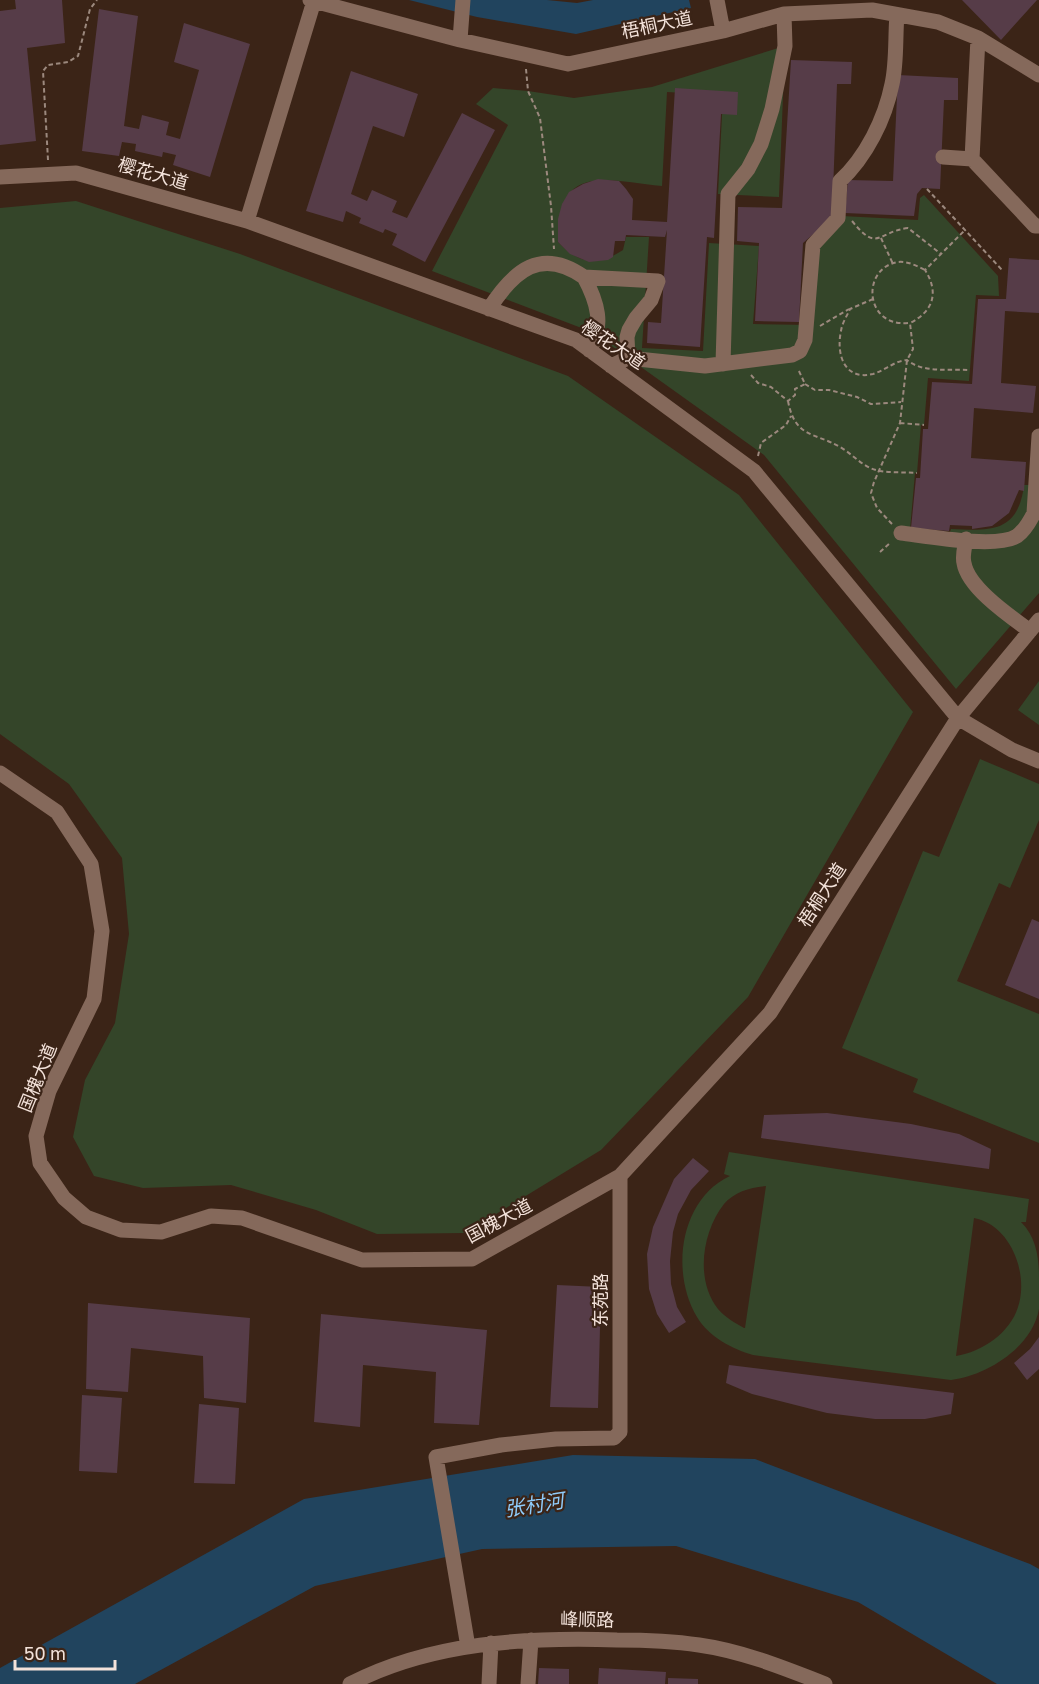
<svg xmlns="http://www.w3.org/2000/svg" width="1039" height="1684" font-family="'Golos Text','Noto Sans SC',sans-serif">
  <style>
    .green { fill: #344529; fill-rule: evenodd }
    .water { fill: #21445e }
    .building { fill: #563c48 }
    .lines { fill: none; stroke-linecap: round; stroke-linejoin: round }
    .path { stroke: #9c897e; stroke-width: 2; stroke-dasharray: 4.5 3; stroke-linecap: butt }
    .minor { stroke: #85695b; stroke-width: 15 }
    .labels { text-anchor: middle; stroke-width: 4.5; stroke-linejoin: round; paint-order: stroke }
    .street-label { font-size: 18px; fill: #f3e2da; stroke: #3b2417 }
    .water-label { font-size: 20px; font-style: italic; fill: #8fcbfa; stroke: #3b2417 }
  </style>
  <rect width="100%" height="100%" fill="#3b2417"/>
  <path class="green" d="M785,46l-6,151 -61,-3 5,-99 -56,-3 -5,94c-59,-6 -105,-23 -104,56 21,22 39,25 65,8l3,-13h23l-7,111 61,3 6,-108 50,3 -6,78 58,1 6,-75 25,-34 76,4 2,-22 4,-3 74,81 1,20 -23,-1 -7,86 -41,-3 -4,47h-3l-4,48h-2l-5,57 40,2 1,-3c40,2 67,4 73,-44h15v108l-83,96 -192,-234 -172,-123 -160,-61 76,-146 -32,-21 17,-16 35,3 46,7 78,-11z
    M76,201l164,53 328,122 171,119 174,217 -165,285 -147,153 -136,83 -88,1 -61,-24 -85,-25 -88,3 -49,-12 -21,-39 12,-57 30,-57 14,-89 -7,-76 -53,-74 -69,-50v-526z
    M1039,681v44l-21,-15z
    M980,759l59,25v36l-29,68 -11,-5 -42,98 82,33v129l-126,-51 5,-13 -76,-31 81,-197 16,6z
    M729,1152l300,47 -3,23h-5c15,15 18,35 18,55 0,10 0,22 0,32 -7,39 -53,67 -88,71l-198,-25c-21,-6 -44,-18 -56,-38 -27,-45 -17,-118 33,-141l-6,-2zM766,1186l-21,142h-1c-9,-5 -19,-11 -26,-19 -23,-29 -16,-77 6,-105 10,-12 27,-17 42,-18zM974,1218c37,7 55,56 44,89 -8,26 -36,45 -62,49z"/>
  <path class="water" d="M409,0h138l30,3 16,-3h96l2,8 -115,26 -99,-17z
    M573,1455l182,4 275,105 9,5v115h-42l-139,-82 -182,-56 -194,3 -167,37 -180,98h-135v-16l304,-169z"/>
  <path class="building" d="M15,0h47l3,43 -38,5 9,93 -36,4v-134l16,-2z
    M962,0h75l-36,40z
    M99,9l39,7 -14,110 15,3 3,-14 27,7 -3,13 14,4 19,-69 -25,-8 10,-39 66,21 -40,133 -37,-12 3,-10 -13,-3 -1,5 -27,-6 1,-7 -14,-2 -3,14 -37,-5z
    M791,60l61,2 -1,22h-14l-5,134 -29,25 -4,79 -44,-1 4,-78 -22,-2 1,-34 44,1z
    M351,71l67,23 -14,43 -31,-11 -22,68 16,7 5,-11 25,11 -5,11 15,6 55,-105 33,17 -70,132 -33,-17 5,-11 -12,-5 -2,4 -24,-10 2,-5 -15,-7 -3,11 -37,-11z
    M898,75l60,3v22h-14l-4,89 -18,-1 -5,6 -3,22 -69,-3 3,-33 45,1z
    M675,88l63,4 -1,23 -16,-1 -7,124 -7,-1 -7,110 -53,-4 1,-21 13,1 6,-93 -2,7 -39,-2 -1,6h-10l-2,16 -5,3 -19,2 -19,-8 -12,-12v-23l4,-15 7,-12 14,-8 15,-5 21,2 7,8 7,10 -1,21 35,2z
    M1009,258l30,2v53l-34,-2 -4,72 35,3 -3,27 -59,-5 -3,50 55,4 -2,29 -5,-1 -10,23 -17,13 -20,3v-3l-22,-1 -1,6 -38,-3 5,-50h4l3,-49h5l4,-47 40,2 6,-85h28z
    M1032,919l7,3v77l-34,-14z
    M827,1113l84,11 48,10 32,15 -2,20 -228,-31 3,-23z
    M693,1158l16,13 -18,19 -13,24 -5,18 -3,29 1,23 6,23 9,15 -17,11 -12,-19 -8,-25 -2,-35 6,-27 21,-48z
    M557,1285l44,2 -3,121 -48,-1z
    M88,1303l162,15 -4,85 -42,-5 -1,-42 -72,-8 -3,44 -42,-3z
    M321,1314l166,16 -8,95 -45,-2 2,-51 -73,-7 -3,62 -46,-5z
    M1039,1337v32l-12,11 -13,-17 16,-14z
    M729,1365l225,28 -3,21 -26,5h-50l-48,-6 -75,-19 -26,-11z
    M82,1395l40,3 -5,75 -38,-2z
    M199,1404l40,4 -4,76 -41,-1z
    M539,1668l30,1v15h-31z
    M599,1668l67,4 -1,12h-67z
    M668,1678l30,1v5h-30z"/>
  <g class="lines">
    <path class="path" d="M526,69l2,22 12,27 11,88 3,43
      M48,160l-5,-89 5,-6 20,-3 10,-6 12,-47 7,-9
      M927,189l76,82
      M852,221c26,32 25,11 56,7l33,26
      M881,238l12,26
      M873,299l-23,10c-3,7 -8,14 -9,22 -5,23 3,50 32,43 13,-4 21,-13 34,-14 15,13 43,9 62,10
      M908,323c-44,4 -47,-55 -10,-61 10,-1 19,4 27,8
      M820,326l29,-17
      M751,375l7,8 13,4 17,14 7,-6v-6l10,-5 -7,-15
      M805,384l10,6h14l28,7 14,7 30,-2
      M788,401c7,37 26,31 52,46 14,8 23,21 40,24 12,2 25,1 37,2
      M900,423l24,2
      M758,456l3,-13 25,-18 5,-9
      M892,524l-15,-16 -6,-15 3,-11 26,-59 7,-63 6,-11 -3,-26c24,-12 29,-31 15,-53l40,-40
      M880,552l10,-9"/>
    <path class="minor" d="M310,0l150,40 108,24 155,-33 61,-17 88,-4 66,12 40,16 61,37
      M717,0l6,31
      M460,40l3,-40
      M943,157l29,2 6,-121
      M972,159l63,67h4
      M0,177l76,-4 171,48 329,119 178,131 204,247 54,32 27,11
      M247,221l67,-220
      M489,309c25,-39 52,-62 95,-32
      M589,350c16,-24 8,-49 -5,-73l74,4 -7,19 -15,18 -7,12 -2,7 1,21
      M723,364l5,-170 20,-25 13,-25 11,-35 13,-63 -1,-32
      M611,366l17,-8 77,8 87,-11 8,-4 5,-11 8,-95 25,-27 2,-37c26,-24 45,-62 52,-97 5,-22 3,-47 5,-69
      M901,533c25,3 96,16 116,3 8,-6 13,-15 17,-23l5,-77
      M966,539c-1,7 -4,17 -2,24 4,25 47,54 66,68
      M0,773l57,39 34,52 11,67 -8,68 -45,92 -13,45 4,27 24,35 22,19 35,13 40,2 50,-16 31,2 120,42 110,-1 148,-83 150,-163 188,-295 81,-98
      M468,1647l-32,-190 65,-12 55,-6 58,-1 6,-6v-256
      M350,1684c81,-42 177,-47 267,-44 27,0 55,1 82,5 43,6 85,23 126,39
      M489,1684l2,-41
      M528,1684l3,-44"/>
  </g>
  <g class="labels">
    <g class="street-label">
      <text transform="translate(657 25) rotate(-12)" y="6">梧桐大道</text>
      <text transform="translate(153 174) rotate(16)" y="6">樱花大道</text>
      <text transform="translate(613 345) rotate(34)" y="6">樱花大道</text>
      <text transform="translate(822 895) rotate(-57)" y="6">梧桐大道</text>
      <text transform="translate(38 1078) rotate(-68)" y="6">国槐大道</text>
      <text transform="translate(499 1221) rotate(-28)" y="6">国槐大道</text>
      <text transform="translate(601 1300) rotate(-90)" y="6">东苑路</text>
      <text transform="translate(587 1620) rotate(1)" y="6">峰顺路</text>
    </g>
    <g class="water-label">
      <text transform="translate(534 1505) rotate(-9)" y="7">张村河</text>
    </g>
  </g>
  <path d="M15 1660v9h100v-9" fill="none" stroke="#f3e2da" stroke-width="3"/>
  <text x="24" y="1660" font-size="18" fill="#f3e2da" stroke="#3b2417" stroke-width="4.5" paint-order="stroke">50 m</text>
</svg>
